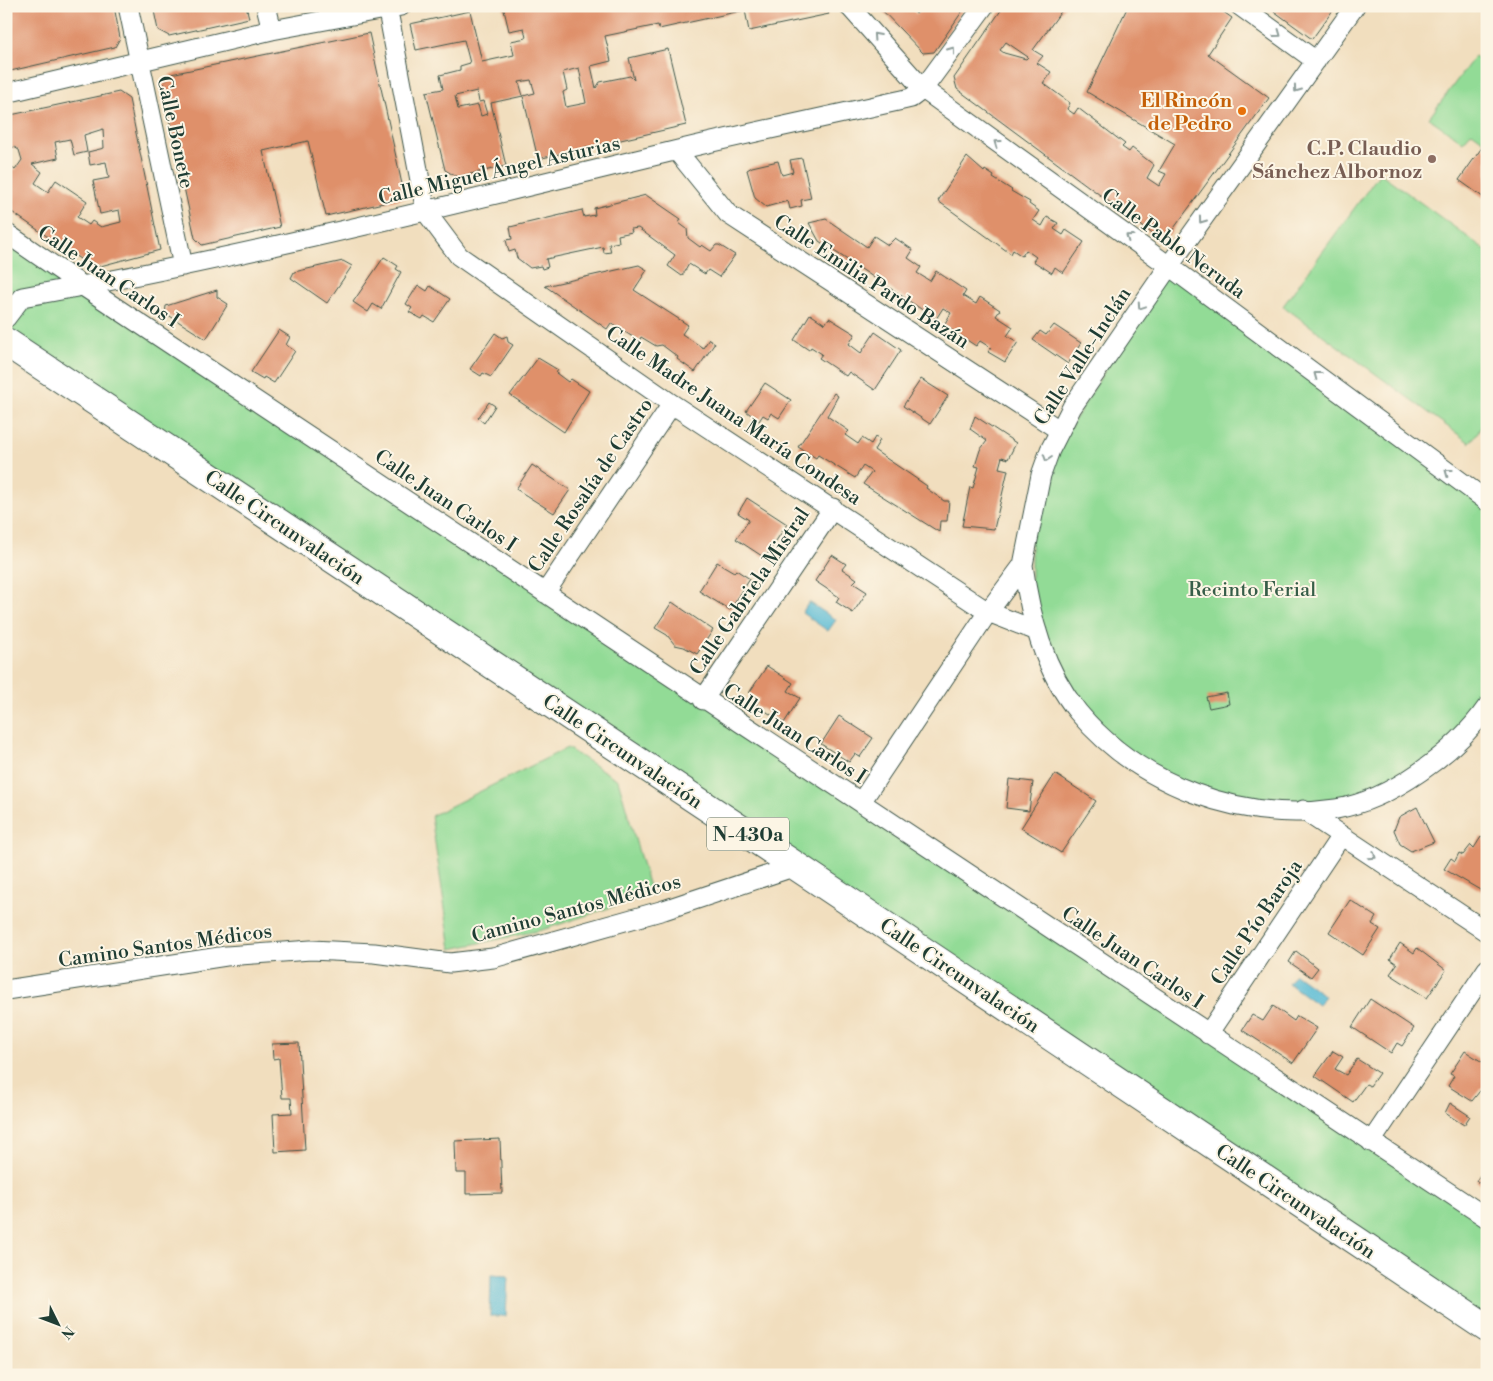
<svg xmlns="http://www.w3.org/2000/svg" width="1493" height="1381" font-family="'Libre Bodoni',serif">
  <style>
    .green { fill: #92db96; stroke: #588c65 }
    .water { fill: #56bad4; stroke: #3a7c84 }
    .building { fill: #df906b; fill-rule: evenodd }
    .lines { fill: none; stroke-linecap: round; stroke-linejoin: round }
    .street-casing { stroke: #3e5549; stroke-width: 21 }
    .primary-casing { stroke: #3e5549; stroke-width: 30 }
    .street { stroke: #fff; stroke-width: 19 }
    .primary { stroke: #fff; stroke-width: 28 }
    .oneway { stroke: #8f9e9a }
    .food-dot { fill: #e8710a; stroke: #fcf5e5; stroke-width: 2 }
    .education-dot { fill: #8d6e63; stroke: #fcf5e5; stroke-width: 2 }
    .labels { text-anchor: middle; stroke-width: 4; stroke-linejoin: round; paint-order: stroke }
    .shield { fill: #fcf5e5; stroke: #617469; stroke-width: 1 }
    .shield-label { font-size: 19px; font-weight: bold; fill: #1f3d34 }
    .food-label { font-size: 20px; font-weight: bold; fill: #c56008; stroke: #fcf5e5; text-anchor: end }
    .street-label { font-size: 20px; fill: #1f3d34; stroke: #fcf5e5 }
    .education-label { font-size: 20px; font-weight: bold; fill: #785e54; stroke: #fcf5e5; text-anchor: end }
    .park-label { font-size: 20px; fill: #365d48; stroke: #fcf5e5 }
  </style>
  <rect width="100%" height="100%" fill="#fcf5e5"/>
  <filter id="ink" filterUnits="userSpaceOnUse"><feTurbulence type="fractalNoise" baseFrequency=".02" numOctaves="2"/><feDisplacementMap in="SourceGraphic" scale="10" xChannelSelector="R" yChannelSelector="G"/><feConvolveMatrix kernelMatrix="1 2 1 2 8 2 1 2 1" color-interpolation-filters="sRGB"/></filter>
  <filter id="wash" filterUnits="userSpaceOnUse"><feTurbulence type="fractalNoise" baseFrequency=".0096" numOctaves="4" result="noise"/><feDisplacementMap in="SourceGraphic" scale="20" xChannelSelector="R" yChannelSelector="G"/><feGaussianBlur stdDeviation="1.12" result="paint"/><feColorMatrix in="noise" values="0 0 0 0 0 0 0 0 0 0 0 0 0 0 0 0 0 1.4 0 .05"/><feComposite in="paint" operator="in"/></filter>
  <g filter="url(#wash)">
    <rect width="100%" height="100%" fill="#f1debe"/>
    <path class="green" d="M1475,56l12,9v78l-15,-11 -9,10 -34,-24z
      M1380,173l107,78v168l-17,24 -187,-137z
      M6,233l1481,985v110l-1481,-986v-24l16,-21 -16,-10z
      M1169,266l318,235v206l-41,43 -110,59 -134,-13 -111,-70 -60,-115v-93l10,-43z
      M567,748l51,32 33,114 -109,36 -91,19 -20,-133z"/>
    <path class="water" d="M809,602l27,18 -8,11 -26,-18z
      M1295,974l30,22 -7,9 -30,-22z
      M491,1275l17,1 -2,40h-16z"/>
    <g id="blocks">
      <path class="building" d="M6,6h108l6,32 -5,9 -109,25z
        M153,6h93l3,12 -80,18 -11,-6z
        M503,6h168l1,5 10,-2 -1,-3h141l7,8 -80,17 -4,-21 -86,19 -1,-4 -53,11 6,25 -20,5 5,22 4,-6 30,-6 4,4 -5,-22 39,-9 18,76 -148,34 -15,-63 12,-3 -4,-13 -12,2 4,14 -32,7 15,63 -49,11 -12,-7 -19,-78 17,-3 -3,-14 20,-5v-4l10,-3 -6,-23 -48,10 -6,-26 60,-13 12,51 32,-7 -3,-14 15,-3 -2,-10 -15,3zM579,68l7,35 -20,4 -3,-15 4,-2 -4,-18zM477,91l2,11 4,-1 4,13 -6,2 -3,-11 -20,4 -3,-13z
        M878,6h32l6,8 8,-8h42l-32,46 -11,1z
        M1004,6h61l-32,44 10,6 -6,7 14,9 -8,11 27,20 -3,6 7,5 4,-6 47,36 -3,3 7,5 3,-4 22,17 -7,13 12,8 7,-12 -7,-3 16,-27 -88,-52 41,-86h19l5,3 2,-3h61l17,12 -24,36 61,44 -100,137h-15l-197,-146 -3,-11zM1006,42l22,15 -2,2 -22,-6 -4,-3z
        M1267,6h69l-24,33z
        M369,33l36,165 -79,18 -18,-75 -45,10 17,76 -78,18 -7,-7 -33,-152 9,-12z
        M119,92l10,7 31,151 -67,18 -87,-60v-44l9,6 7,-10 -3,-10 -5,-3 -8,2v-33zM103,129l1,19 -16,4 2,13 16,-3 3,16 -16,3 7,33 19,-4 2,12 -20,5 -9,-6 -3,4 -12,-8 10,-16 -31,-21 -8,12 -13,-9 7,-11 -10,-8 26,-6 -3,-16 15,-3 4,16 13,-3 -3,-17z
        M1483,146l4,3v51l-28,-20z
        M967,157l17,15 1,-2 9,6 -1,2 19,12 -1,1 19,11 -1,2 10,7 -6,9 9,6 5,-9 11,6 -4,6 9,6 3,-5 18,12 -21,31 -8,-6 -3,6 -19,-12 3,-4 -10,-7 -4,6 -9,-6 -2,4 -73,-53z
        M802,158l9,40 -10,2 1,6 -12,3 -2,-8 -22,6 -11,-9 -8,-28 5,-3 26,-6 4,14 11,-3 -3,-12z
        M646,195l35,24 -2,4 8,6 1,9 12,9 2,-2 9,6 5,-6h3l16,10 -16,22 -11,-7 -3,4 -16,-10 -7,12 -14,-10 7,-11 -37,-27 -7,1 1,3 -14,3 1,7 -10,2 2,8 -7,1 -1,-6 -57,12 2,8 -6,2 -1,-3 -11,2 -13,-10 -2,-8 -6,2 -3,-12 6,-1 -2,-12 72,-17 2,7 11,-2 -1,-7z
        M826,219l41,28 7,-11 14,9 7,-7 18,12 -5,8 13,9 -4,6 13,8 6,-10 30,20 -3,5 13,8 4,-7 20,13 -4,6 17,11 -6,9 11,6 -13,20 -17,-10 3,-4 -11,-7 -4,5 -32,-21 7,-12 -8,-5 -7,11 -117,-78 -10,-18z
        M384,257l14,9 -2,3 5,3 -20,37 -8,-5 -5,8 -15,-10z
        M343,261l9,5 -25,37 -36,-25 3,-6z
        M639,265l8,5 -13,20 54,35 -6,9 21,14 6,-9 6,4 -20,29 -18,-13 1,-2 -16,-12 -6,1 -15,-9 -2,4 -28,-18 -4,6 -62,-43z
        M418,285l9,6 3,-5 20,13 -16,23 -10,-6 -2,3 -13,-7 3,-4 -6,-4z
        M217,290v7l11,7 -22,35 -41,-26 1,-7z
        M810,314l15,10 4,-6 26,16 -6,10 12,9 14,-21 26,18 -26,40 -26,-18 -3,4 -27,-18 3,-4 -11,-7 -2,3 -15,-10z
        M1054,325l27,18 -13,21 -35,-24 7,-9 6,4z
        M279,330l11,7 -4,8 9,6 -21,32 -10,-6 -1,2 -12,-7z
        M495,333l7,5 5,-2 1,6 5,3 -22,32 -8,-4 -2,3 -11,-7z
        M538,358l20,12 -2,3 12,9 3,-3 18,12 -25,41 -54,-37z
        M921,379l27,17 -18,28 -27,-18z
        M765,383l26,17 -12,18 -8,-5 -3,5 -5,-3 -4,6 -13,-10z
        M834,393l4,3 -11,20 22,15 -4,4 13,9 4,-6 9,6 4,-7 5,3 -6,10 53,36 -1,2 18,13h5l-2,20h-7l-1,11 -76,-48 9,-12 -9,-6 -8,12 -37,-23 -2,3 -18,-11z
        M489,402l6,4 -11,17 -6,-5z
        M975,416l41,27 -8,16 -6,-2 -3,11 9,2 -14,59 -32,-3 8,-39 3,1 6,-21 -4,-1 5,-16 7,-9 -17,-12z
        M532,465l38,25 -16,23 -38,-24z
        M747,498l40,26 -22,34 -29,-19 13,-19 -11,-7z
        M832,555l14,9 -4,5 15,10 -4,4 14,9 -14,21 -17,-11 3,-5 -24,-16z
        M717,562l17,10 2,-2 14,9 -20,31 -31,-19z
        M672,602l41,28 -16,24 -13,-7 -9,-2 -8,-10 -12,-7z
        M767,666l26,17 -5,8 12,7 -16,25 -28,-18 3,-6 -10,-6z
        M1227,693l2,11 -20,4 -3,-11z
        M839,716l34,22 -13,19 -5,-3 -6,8 -28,-18z
        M1055,774l41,27 -35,52 -40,-25z
        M1009,779l24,3 -4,29 -23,-3z
        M1417,807l17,35 -23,9 -11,-7 -6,-14 5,-13z
        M1481,837l6,4v53l-43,-25 7,-11 4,3 4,-8 4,2 8,-10 3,3z
        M1350,900l26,17 -4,7 8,5 -17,26 -34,-23z
        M1400,943l14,10 3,-5 29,22 -19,28 -37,-24 7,-10 -7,-5z
        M1296,951l22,17 -7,9 -22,-15z
        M1370,999l44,29 -12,18 -5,-3 -6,10 -39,-26z
        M1273,1006l21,15 3,-5 20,12 -24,35 -51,-33 10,-15 11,6z
        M299,1043l6,107 -30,2 -2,-38 19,-1 -1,-15h-9l-3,-40 -6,1 -1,-15z
        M1333,1051l10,6 -8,12 11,6 11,-16 22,14 -9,13 -4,-2 -13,18 -38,-26z
        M1465,1051l22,14v17l-15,19 -24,-15 6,-10 -4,-2z
        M1450,1103l20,13 -6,9 -19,-12z
        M500,1139l2,54 -36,1v-21h-10l-1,-32z
        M1487,1159v29l-11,-7 9,-13 -2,-5z"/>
    </g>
  </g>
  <g filter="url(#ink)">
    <use href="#blocks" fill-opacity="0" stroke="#3e5549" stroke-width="1"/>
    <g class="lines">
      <defs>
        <path id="street" d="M128,6l55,260
          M266,6l6,24
          M387,6l39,206 33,44 213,148 316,208 49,19
          M849,6l74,83 246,177 318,235
          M1240,6l76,55
          M6,93l266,-63 129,-24
          M677,151l51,63 331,216
          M6,233l77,53 1404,932
          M6,318l16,-21c220,-39 436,-94 652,-146 79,-19 158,-35 237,-53l12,-9 61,-83
          M1023,565c7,52 21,105 55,147 61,73 163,111 258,97 55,-9 120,-57 151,-102
          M545,593l127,-189
          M703,700l130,-192
          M861,802l127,-190 35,-47 18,-90 9,-25 22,-43 97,-141 186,-260
          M1303,810l184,122
          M6,990l220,-34 85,-6 63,3 76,10 43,-5 171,-48 132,-44
          M1208,1034l133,-198
          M1371,1142l116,-173"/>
        <path id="primary" d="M6,342l802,532 679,454"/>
      </defs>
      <use href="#street" class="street-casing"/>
      <use href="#primary" class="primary-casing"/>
      <use href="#street" class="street"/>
      <use href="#primary" class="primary"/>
    </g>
    <defs><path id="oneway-chevron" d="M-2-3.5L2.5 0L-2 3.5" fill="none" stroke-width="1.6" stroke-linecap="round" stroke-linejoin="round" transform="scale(1.25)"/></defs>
    <g class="oneway">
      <use href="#oneway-chevron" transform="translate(1278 34) rotate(36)"/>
      <use href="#oneway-chevron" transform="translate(876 36) rotate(-132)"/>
      <use href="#oneway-chevron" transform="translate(952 50) rotate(-54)"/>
      <use href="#oneway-chevron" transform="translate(1297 89) rotate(126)"/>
      <use href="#oneway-chevron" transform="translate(997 143) rotate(-144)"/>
      <use href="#oneway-chevron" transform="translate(1202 220) rotate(126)"/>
      <use href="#oneway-chevron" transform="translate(1129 237) rotate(-144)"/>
      <use href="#oneway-chevron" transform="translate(1141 306) rotate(124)"/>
      <use href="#oneway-chevron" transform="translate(1317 375) rotate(-143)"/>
      <use href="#oneway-chevron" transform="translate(1047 458) rotate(108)"/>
      <use href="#oneway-chevron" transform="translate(1448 472) rotate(-143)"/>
      <use href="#oneway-chevron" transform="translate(1373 856) rotate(34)"/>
    </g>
  </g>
  <circle class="food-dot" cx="1242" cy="111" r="5"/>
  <circle class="education-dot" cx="1432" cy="159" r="5"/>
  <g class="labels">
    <rect class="shield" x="707" y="817.5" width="82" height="33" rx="4"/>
    <g class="shield-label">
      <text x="748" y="841">N-430a</text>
    </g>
    <g class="food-label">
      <text x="1232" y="107">El Rincón<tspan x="1232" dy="23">de Pedro</tspan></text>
    </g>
    <g class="street-label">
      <text transform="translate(176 132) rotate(78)" y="7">Calle Bonete</text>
      <text transform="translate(499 170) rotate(-13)" y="7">Calle Miguel Ángel Asturias</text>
      <text transform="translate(1174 243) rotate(36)" y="7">Calle Pablo Neruda</text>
      <text transform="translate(109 276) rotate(34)" y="7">Calle Juan Carlos I</text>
      <text transform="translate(872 281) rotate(33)" y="7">Calle Emilia Pardo Bazán</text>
      <text transform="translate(1082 356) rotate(-57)" y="7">Calle Valle-Inclán</text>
      <text transform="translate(734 415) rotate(34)" y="7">Calle Madre Juana María Condesa</text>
      <text transform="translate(590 485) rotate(-56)" y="7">Calle Rosalía de Castro</text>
      <text transform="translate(446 500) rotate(34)" y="7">Calle Juan Carlos I</text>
      <text transform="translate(285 527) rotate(34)" y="7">Calle Circunvalación</text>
      <text transform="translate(749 591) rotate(-56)" y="7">Calle Gabriela Mistral</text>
      <text transform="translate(795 733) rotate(33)" y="7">Calle Juan Carlos I</text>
      <text transform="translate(623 751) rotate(34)" y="7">Calle Circunvalación</text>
      <text transform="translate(576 908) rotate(-15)" y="7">Camino Santos Médicos</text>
      <text transform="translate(1256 922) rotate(-56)" y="7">Calle Pío Baroja</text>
      <text transform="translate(165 945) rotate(-8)" y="7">Camino Santos Médicos</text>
      <text transform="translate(1133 957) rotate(34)" y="7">Calle Juan Carlos I</text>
      <text transform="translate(960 975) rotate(34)" y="7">Calle Circunvalación</text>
      <text transform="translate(1296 1201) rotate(34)" y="7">Calle Circunvalación</text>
    </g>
    <g class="education-label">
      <text x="1422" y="155">C.P. Claudio<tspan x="1422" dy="23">Sánchez Albornoz</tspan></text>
    </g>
    <g class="park-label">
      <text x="1252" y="596">Recinto Ferial</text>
    </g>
  </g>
  <rect width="1493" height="1381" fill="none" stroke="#fcf5e5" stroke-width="25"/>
  <g transform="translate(58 1324) rotate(132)" stroke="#fcf5e5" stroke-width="4" paint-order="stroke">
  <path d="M0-4L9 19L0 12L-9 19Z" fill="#1f3d34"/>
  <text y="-8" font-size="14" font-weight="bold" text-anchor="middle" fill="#1f3d34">N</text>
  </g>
</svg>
